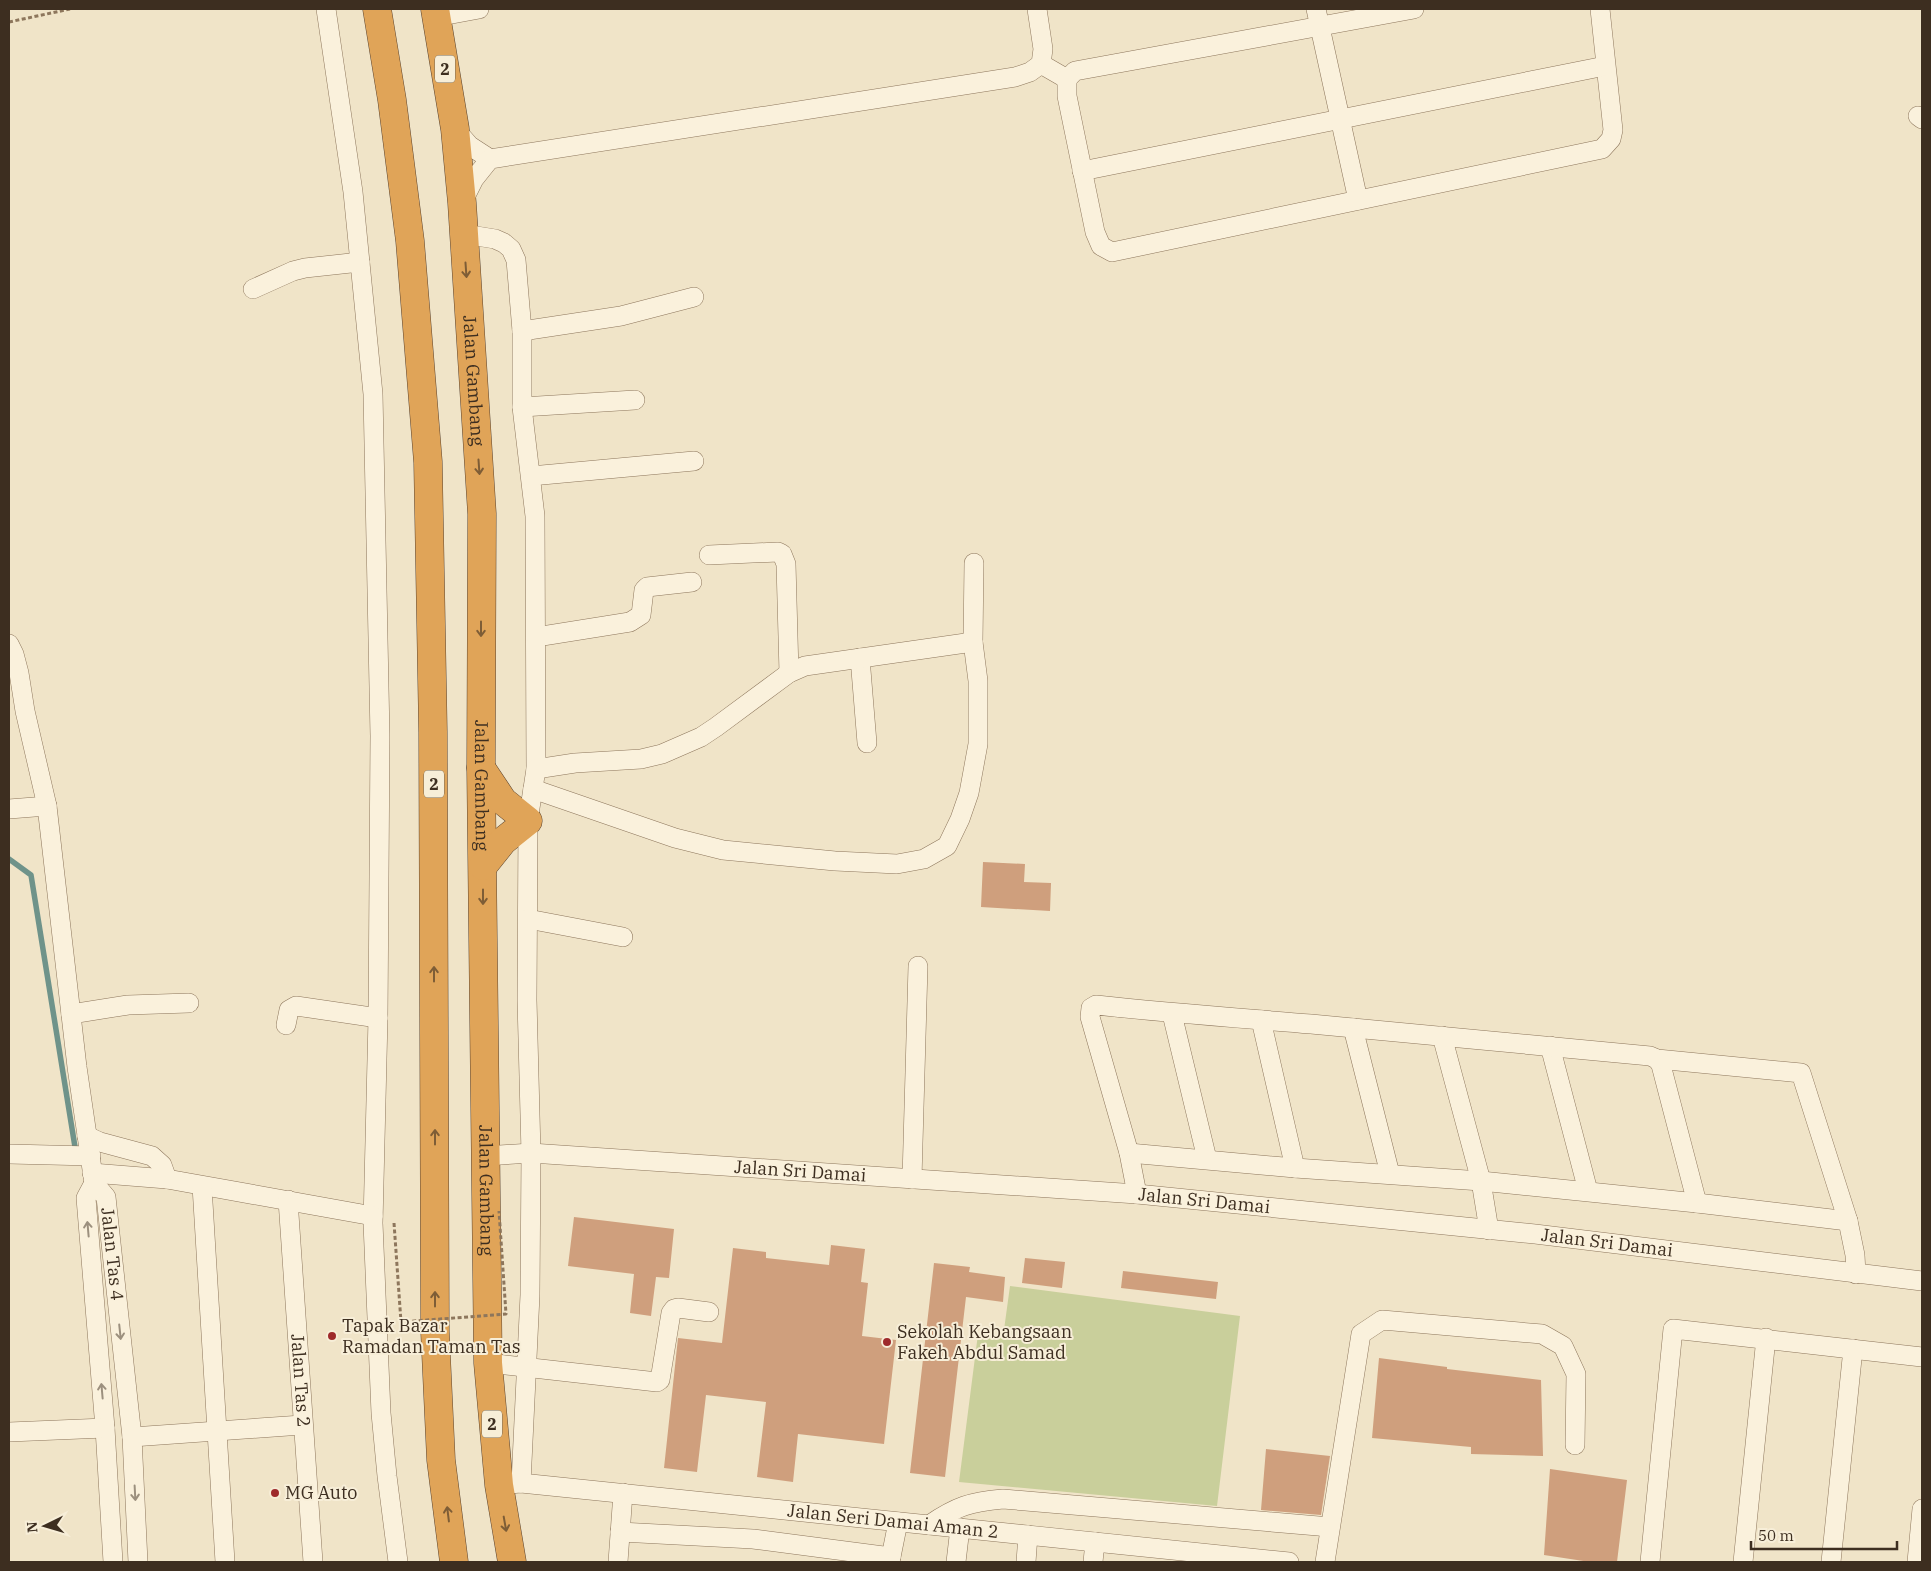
<svg xmlns="http://www.w3.org/2000/svg" width="1931" height="1571" font-family="'IBM Plex Serif',serif">
  <style>
    .green { fill: #c9cf9b }
    .lines { fill: none; stroke-linecap: round; stroke-linejoin: round }
    .stream { stroke: #6f938a; stroke-width: 5.5 }
    .building { fill: #cf9f7d }
    .minor-casing { stroke: #8d765c; stroke-width: 20 }
    .highway-casing { stroke: #5b4430; stroke-width: 29 }
    .path { stroke: #8d765c; stroke-width: 3; stroke-dasharray: 4 2.5; stroke-linecap: butt }
    .minor { stroke: #faf1dc; stroke-width: 19 }
    .highway { stroke: #e0a458; stroke-width: 28 }
    .path-bridge { stroke: #8d765c; stroke-width: 3; stroke-dasharray: 4 2.5; stroke-linecap: butt }
    .oneway { stroke: #7e5d36 }
    .oneway2 { stroke: #9c907e }
    .poi-dot { fill: #9e2a2b; stroke: #f7eed8; stroke-width: 2 }
    .labels { text-anchor: middle; stroke-width: 4; stroke-linejoin: round; paint-order: stroke }
    .shield { fill: #f7eed8; stroke: #756857; stroke-width: 1 }
    .shield-label { font-size: 16px; font-weight: bold; fill: #3d2e20 }
    .street-label { font-size: 18px; fill: #3d2e20; stroke: #f7eed8 }
    .poi-label { font-size: 18px; fill: #3d2e20; stroke: #f7eed8; text-anchor: start }
  </style>
  <rect width="100%" height="100%" fill="#f0e4c8"/>
  <path class="green" d="M1010,1286l230,30 -23,190 -258,-24 19,-148 25,3z"/>
  <g class="lines">
    <path class="stream" d="M9,859l22,16 44,272"/>
  </g>
  <path class="building" d="M983,862l42,2 -1,18 27,1 -1,28 -69,-4z
    M574,1217l100,12 -5,49 -13,-1 -5,39 -21,-3 4,-39 -66,-8z
    M831,1245l34,4 -4,33 7,1 -6,53 34,4 -12,104 -86,-10 -5,48 -36,-5 9,-75 -60,-7 -9,77 -33,-4 14,-130 44,5 11,-95 33,4v6l63,7z
    M1025,1258l40,4 -3,26 -40,-5z
    M934,1263l36,4 -1,5 36,5 -2,25 -37,-5 -21,180 -35,-4z
    M1123,1271l95,11 -2,17 -95,-11z
    M1379,1358l68,9v2l94,11 2,76 -72,-2v-7l-99,-9z
    M1266,1449l64,7 -9,59 -60,-5z
    M1550,1469l77,11 -10,82h-27l-46,-7z"/>
  <g class="lines">
    <defs>
      <g id="minor">
        <path d="M326,9l27,183 20,202 7,342 -2,282 -5,205 8,190 6,63 11,86"/>
        <path d="M1316,9l42,191"/>
        <path d="M436,17l43,-8"/>
        <path d="M1041,64l26,15 8,-8 339,-62"/>
        <path d="M1067,79v17l28,136 6,14 11,6 490,-103 9,-10 2,-9 -13,-121"/>
        <path d="M1918,116l4,3"/>
        <path d="M455,129l15,17 20,13"/>
        <path d="M1082,171l523,-105"/>
        <path d="M462,203l12,-24 16,-20 525,-82 15,-5 11,-8 2,-15 -6,-40"/>
        <path d="M464,234l31,5 9,4 7,6 5,11 6,71v76l13,109 1,253 -8,52 -1,179 4,153 -1,142 -9,188"/>
        <path d="M253,289l40,-18 12,-3 55,-6"/>
        <path d="M522,331l99,-15 73,-19"/>
        <path d="M522,407l113,-7"/>
        <path d="M531,476l163,-15"/>
        <path d="M709,555l69,-3 4,2 4,10 3,109"/>
        <path d="M536,637l94,-15 11,-7 3,-25 3,-3 45,-5"/>
        <path d="M9,644l5,10 5,19 6,38 22,95 30,261 17,116"/>
        <path d="M860,658l7,85"/>
        <path d="M536,769l39,-6 66,-4 21,-5 39,-17 15,-10 73,-54 16,-7 168,-24"/>
        <path d="M533,789l142,49 48,12 112,11 62,3 27,-5 23,-13 13,-27 9,-26 9,-49v-63l-5,-39 1,-79"/>
        <path d="M9,809l38,-3"/>
        <path d="M528,919l95,18"/>
        <path d="M71,1014l57,-9 61,-2"/>
        <path d="M1172,1014l35,145"/>
        <path d="M1261,1020l34,148"/>
        <path d="M286,1025l3,-15 7,-4 82,12"/>
        <path d="M1353,1028l37,146"/>
        <path d="M1442,1036l39,145 8,49"/>
        <path d="M1550,1046l38,145"/>
        <path d="M1657,1059l4,6 36,138"/>
        <path d="M87,1136l13,6 52,14 10,9 5,14"/>
        <path d="M1129,1153l166,15 186,13 216,22 151,18 7,34 1,19"/>
        <path d="M9,1154l82,2"/>
        <path id="s1" d="M485,1156l46,-3 606,41 398,40 387,47"/>
        <path d="M92,1173l75,6 206,37"/>
        <path d="M912,1179l6,-213"/>
        <path id="s2" d="M94,1183l12,14 26,240 6,125"/>
        <path d="M94,1183l-8,15 19,230 8,134"/>
        <path d="M202,1186l23,376"/>
        <path d="M1137,1194l-8,-41 -39,-136 1,-9 5,-3c72,8 143,13 215,19 113,10 226,21 339,32l7,3 144,14 47,148"/>
        <path id="s3" d="M288,1200l25,362"/>
        <path d="M488,1363l169,19 3,-2 11,-67 3,-4 4,-1 31,4"/>
        <path d="M9,1432l96,-4"/>
        <path d="M132,1437l170,-12"/>
        <path id="s4" d="M509,1484l12,-1 768,79"/>
        <path d="M929,1525c28,-19 41,-23 74,-26l327,28"/>
        <path d="M620,1532l133,7 138,18"/>
        <path d="M618,1562l5,-69"/>
        <path d="M890,1562l8,-40"/>
        <path d="M956,1562l4,-34"/>
        <path d="M1026,1562l2,-27"/>
        <path d="M1093,1562l2,-20"/>
        <path d="M1325,1562l36,-228 21,-14 160,14 21,12 13,28 -1,71"/>
        <path d="M1650,1562l23,-233 249,28"/>
        <path d="M1743,1562l23,-224"/>
        <path d="M1831,1562l22,-213"/>
        <path d="M1917,1562l5,-53"/>
      </g>
      <g id="highway">
        <path d="M377,9l15,91 18,141 18,221 5,270 2,600 6,128 13,102"/>
        <path id="s5" d="M435,9l20,120 7,74 20,311 -1,254 7,595 11,122 13,77"/>
        <path d="M481,768l22,33 25,20 -25,20 -20,25"/>
      </g>
    </defs>
    <use href="#minor" class="minor-casing"/>
    <use href="#highway" class="highway-casing"/>
    <path class="path" d="M9,22l61,-13"/>
    <use href="#minor" class="minor"/>
    <use href="#highway" class="highway"/>
    <path class="path-bridge" d="M394,1223l7,99 105,-8 -7,-103"/>
  </g>
  <defs><path id="oneway-shaft" d="M-6 0H5M1.5-3L5.5 0L1.5 3" fill="none" stroke-width="1.6" stroke-linecap="round" stroke-linejoin="round" transform="scale(1.25)"/></defs>
  <g class="oneway">
    <use href="#oneway-shaft" transform="translate(466 270) rotate(86)"/>
    <use href="#oneway-shaft" transform="translate(479 467) rotate(86)"/>
    <use href="#oneway-shaft" transform="translate(481 629) rotate(90)"/>
    <use href="#oneway-shaft" transform="translate(483 897) rotate(90)"/>
    <use href="#oneway-shaft" transform="translate(434 974) rotate(-90)"/>
    <use href="#oneway-shaft" transform="translate(435 1137) rotate(-90)"/>
    <use href="#oneway-shaft" transform="translate(435 1299) rotate(-90)"/>
    <use href="#oneway-shaft" transform="translate(448 1514) rotate(-97)"/>
    <use href="#oneway-shaft" transform="translate(505 1524) rotate(80)"/>
  </g>
  <g class="oneway2">
    <use href="#oneway-shaft" transform="translate(88 1229) rotate(-95)"/>
    <use href="#oneway-shaft" transform="translate(120 1332) rotate(84)"/>
    <use href="#oneway-shaft" transform="translate(102 1391) rotate(-95)"/>
    <use href="#oneway-shaft" transform="translate(135 1493) rotate(87)"/>
  </g>
  <g class="poi-dot">
    <circle cx="332" cy="1336" r="5"/>
    <circle cx="887" cy="1342" r="5"/>
    <circle cx="275" cy="1493" r="5"/>
  </g>
  <g class="labels">
    <g class="shield">
      <rect x="435" y="55.5" width="20" height="27" rx="4"/>
      <rect x="424" y="770.5" width="20" height="27" rx="4"/>
      <rect x="482" y="1410.5" width="20" height="27" rx="4"/>
    </g>
    <g class="shield-label">
      <text x="445" y="75">2</text>
      <text x="434" y="790">2</text>
      <text x="492" y="1430">2</text>
    </g>
    <g class="street-label">
      <text dy="6" stroke="none"><textPath href="#s5" startOffset="374">Jalan Gambang</textPath></text>
      <text dy="6" stroke="none"><textPath href="#s5" startOffset="779">Jalan Gambang</textPath></text>
      <text dy="6" stroke="none"><textPath href="#s1" startOffset="316">Jalan Sri Damai</textPath></text>
      <text dy="6" stroke="none"><textPath href="#s5" startOffset="1184">Jalan Gambang</textPath></text>
      <text dy="6" stroke="none"><textPath href="#s1" startOffset="721">Jalan Sri Damai</textPath></text>
      <text dy="6" stroke="none"><textPath href="#s1" startOffset="1126">Jalan Sri Damai</textPath></text>
      <text dy="6" stroke="none"><textPath href="#s2" startOffset="76">Jalan Tas 4</textPath></text>
      <text dy="6" stroke="none"><textPath href="#s3" startOffset="181">Jalan Tas 2</textPath></text>
      <text dy="6" stroke="none"><textPath href="#s4" startOffset="386">Jalan Seri Damai Aman 2</textPath></text>
    </g>
    <g class="poi-label">
      <text x="342" y="1332">Tapak Bazar<tspan x="342" dy="21">Ramadan Taman Tas</tspan></text>
      <text x="897" y="1338">Sekolah Kebangsaan<tspan x="897" dy="21">Fakeh Abdul Samad</tspan></text>
      <text x="285" y="1499">MG Auto</text>
    </g>
  </g>
  <rect width="1931" height="1571" fill="none" stroke="#3d2e20" stroke-width="20"/>
  <g transform="translate(45 1526) rotate(265)" stroke="#f7eed8" stroke-width="4" paint-order="stroke">
  <path d="M0-4L9 19L0 12L-9 19Z" fill="#3d2e20"/>
  <text y="-8" font-size="14" font-weight="bold" text-anchor="middle" fill="#3d2e20">N</text>
  </g>
  <path d="M1751 1541v8h146v-8" fill="none" stroke="#3d2e20" stroke-width="2.5"/>
  <text x="1758" y="1541" font-size="15" fill="#3d2e20" stroke="#f7eed8" stroke-width="4" paint-order="stroke">50 m</text>
</svg>
